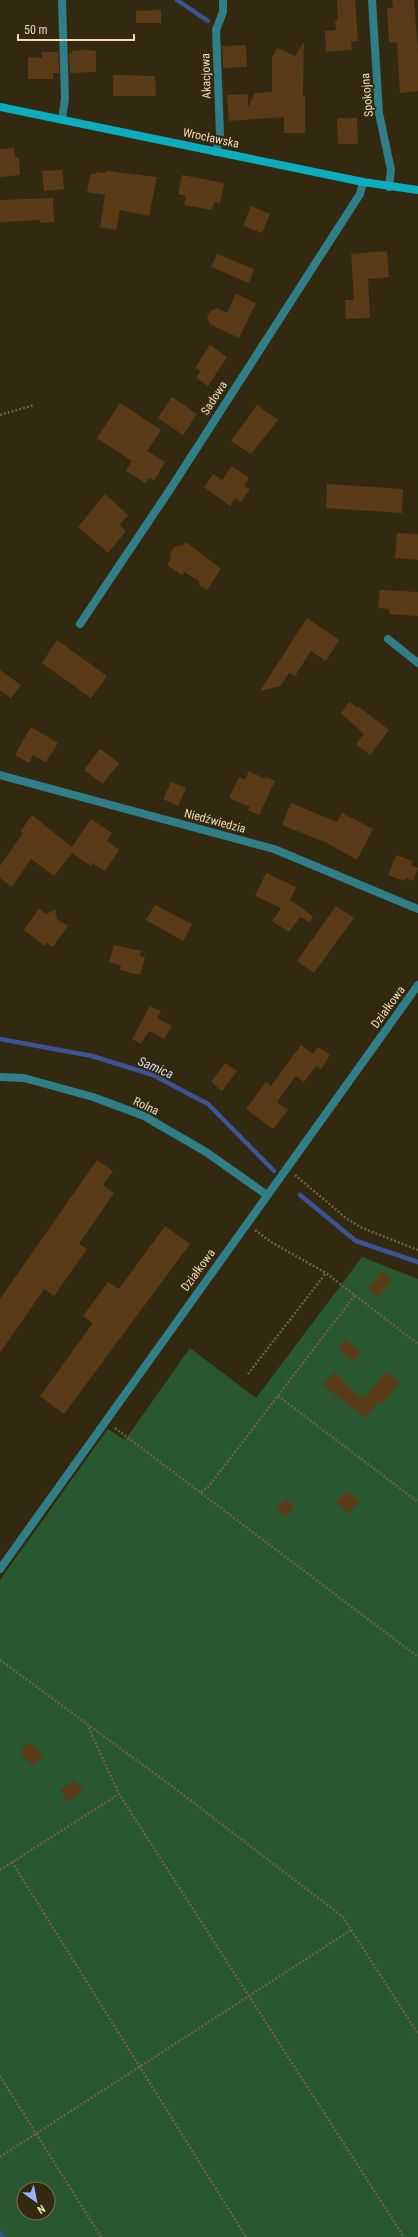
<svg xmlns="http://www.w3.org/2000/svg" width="418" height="2237" font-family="'Roboto Condensed',sans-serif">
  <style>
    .green { fill: #29572f; fill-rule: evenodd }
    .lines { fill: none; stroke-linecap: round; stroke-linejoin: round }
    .stream { stroke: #3c5495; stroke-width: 4.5 }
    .building { fill: #5a3b18 }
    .path { stroke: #6e6245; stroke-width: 2.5; stroke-dasharray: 2 2; stroke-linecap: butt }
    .lane { stroke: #2f7e88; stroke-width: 8 }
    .street { stroke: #2f7e88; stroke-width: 8 }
    .secondary { stroke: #0cadbd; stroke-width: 8 }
    .labels { text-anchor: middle; stroke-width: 4; stroke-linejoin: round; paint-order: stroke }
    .street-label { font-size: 12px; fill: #eeddb8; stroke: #332910 }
    .water-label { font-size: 13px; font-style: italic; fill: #d1daed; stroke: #332910 }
  </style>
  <rect width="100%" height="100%" fill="#332910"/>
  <path class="green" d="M362,1257l56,22v958h-418v-657l108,-151 17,11 65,-92 66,50zM24,2189h24v24h-24z"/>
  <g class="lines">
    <path class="stream" d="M177,0l31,21
      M0,1039l92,17 61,19 55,29 66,67
      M300,1195l56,46 62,21
      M0,2233l3,4"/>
  </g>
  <path class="building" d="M337,0h18l3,41h-7l1,9 -26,2 -1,-21 11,-1 -1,-9 3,-1z
    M392,0h22l4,51v40l-18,2 -3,-49 -2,-2h-6l-2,-34h6z
    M161,10v13h-25v-12z
    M304,42l-1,54h2v37h-21v-16l-55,4 -2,-26 21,-1v13l7,-14 17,-1v-34l5,-10 18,8z
    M246,45l1,22 -24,1 -1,-22z
    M88,50l8,1v21l-26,1 -1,-20h3v-2z
    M42,52h16l1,21h-6v6h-25v-22l14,1z
    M113,75l42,1 1,20h-43z
    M337,118h20l1,26h-20z
    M14,148l1,10h4l1,17 -20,2v-28z
    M62,170l2,19 -20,2 -2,-20z
    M106,171l51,6 -8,39 -29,-6 -4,20 -16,-3 5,-32 -18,-3 4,-18h5v-2l9,1z
    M182,175l42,8 -4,20 -6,-2 -2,9 -28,-5 2,-9 -8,-2z
    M53,198l1,24 -14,1 -1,-3 -39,2v-22z
    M251,206l19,8 -8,19 -19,-7z
    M387,251l2,26 -21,2 2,39 -24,1 -1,-19h9l-3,-46z
    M217,254l37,15 -5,14 -38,-16z
    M236,294l20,9 -17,35 -29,-14 -3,-7 3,-6 7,-3 10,5z
    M210,345l17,12 -19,29 -12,-8 4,-7 -5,-3z
    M172,397l25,17 -14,21 -25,-17z
    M120,403l41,27 -14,21 18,11 -11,19 -5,-3 -4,5 -19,-12 6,-10 -35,-23z
    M257,405l21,15 -27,34 -20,-13z
    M232,466l17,12 -5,8 6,3 -9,13 -6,-4 -5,8 -26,-19 9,-13 9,6z
    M327,484l76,5 -1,24 -76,-5z
    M105,494l23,21 -8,10 6,6 -18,22 -30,-26z
    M397,533l21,1v26l-23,-2z
    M186,542l35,27 -14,21 -8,-5v-4l-15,-9 -2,3 -15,-10 4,-7 -1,-5 4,-6 9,-2z
    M380,590l38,2v24l-29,-2v-5l-11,-1z
    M307,618l32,22 -13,21 -15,-10 -16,25 -6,-3 -9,13 -20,5z
    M57,640l50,36 -16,22 -49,-35z
    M0,670l21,15 -10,13 -11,-8z
    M349,702l9,6 1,-1 30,23 -19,25 -14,-11 8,-10 -23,-21z
    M31,727l27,16 -12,19 -13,-7 -4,8 -14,-8z
    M100,749l19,14 -16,21 -19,-14z
    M249,771l16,8 1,-2 9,4 -16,34 -11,-5 2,-3 -21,-9 10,-21 6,3z
    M171,782l15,6 -8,18 -15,-7z
    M291,803l46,19 5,-9 31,16 -16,31 -30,-17 -45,-18z
    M32,815l40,32 19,-28 21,14 -5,8 12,9 -14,21 -13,-8 -1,3 -19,-13 -18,23 -23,-17 -19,28 -12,-9v-12l23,-33 -3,-1z
    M396,855l17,6 -2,4 7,3 -5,13 -7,-3 -2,3 -16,-6z
    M266,873l30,14 -6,13 23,16 -3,6 -10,-5 -11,15 -17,-11 9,-13 -26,-12z
    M155,905l37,19 -9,17 -37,-21z
    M336,906l18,12 -40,55 -17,-12z
    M39,909l8,5 8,-5 2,10 11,7 -15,21 -6,-4 -2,3 -21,-16z
    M114,945l27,6 -1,5 5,1 -5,18 -20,-5 1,-4 -12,-4z
    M150,1006l11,5 -4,7 15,8 -8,13 -15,-8 -8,13 -9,-5z
    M301,1045l12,9 5,-7 12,8 -9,14 -5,-3 -12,16 -8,-6 -19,26 11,8 -15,19 -27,-20 20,-27 5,4z
    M225,1063l12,8 -15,20 -11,-9z
    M97,1160l16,11 -10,14 11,8 -35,51 8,5 -33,47 -10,-7 -44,64v-54z
    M165,1226l25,18 -126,170 -24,-18 53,-73 -10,-7 25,-34 11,7z
    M381,1271l11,8 -13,18 -11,-7z
    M346,1339l15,13 -7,9 -16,-12z
    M386,1371l14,11 -18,22 -4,-3 -12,17 -31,-23 -12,-11 12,-12 24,25 1,-2 5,3z
    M346,1491l13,10 -9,12 -14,-10z
    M285,1499l9,7 -8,11 -10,-8z
    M30,1742l13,13 -10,11 -13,-14z
    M75,1780l8,11 -15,11 -8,-12z"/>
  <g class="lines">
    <path class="path" d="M0,415l34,-10
      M295,1175l51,43 14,9 58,23
      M255,1230l16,12 55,31 92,71
      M248,1374l78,-101
      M278,1396l140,106
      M115,1428l303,229
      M201,1492l8,-6 146,-191
      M0,1660l177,130 166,127 75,117
      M87,1724l32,70 285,443
      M12,1862l234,375
      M0,1870l119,-76
      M0,2076l101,161
      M0,2157l351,-227"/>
    <path class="lane" d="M62,120l3,-22 -3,-98"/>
    <path class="street" d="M372,0l7,113 12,57 -2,17
      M216,152l4,-18 -4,-104 7,-18v-12
      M80,624l91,-136 189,-294 3,-12
      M388,639l30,24
      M0,775l274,74 144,60
      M0,1077l24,1 69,19 51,19 62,36 61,43
      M0,1569l418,-584"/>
    <path class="secondary" d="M0,107l363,75 55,8"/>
  </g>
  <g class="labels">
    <g class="street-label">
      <text transform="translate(206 76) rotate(-92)" y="4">Akacjowa</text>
      <text transform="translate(367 95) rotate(-95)" y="4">Spokojna</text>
      <text transform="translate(211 138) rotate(12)" y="4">Wrocławska</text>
      <text transform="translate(214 398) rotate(-57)" y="4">Sadowa</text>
      <text transform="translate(215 821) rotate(15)" y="4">Niedźwiedzia</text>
      <text transform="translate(388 1007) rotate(-54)" y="4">Działkowa</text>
      <text transform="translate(146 1106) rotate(25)" y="4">Rolna</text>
      <text transform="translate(198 1270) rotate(-54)" y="4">Działkowa</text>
    </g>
    <g class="water-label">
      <text transform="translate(156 1067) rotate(23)" y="5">Samica</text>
    </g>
  </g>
  <g transform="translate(36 2201) rotate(147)"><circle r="19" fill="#332910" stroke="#7e7153"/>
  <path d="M0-3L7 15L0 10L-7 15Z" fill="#98b6fd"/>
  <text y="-6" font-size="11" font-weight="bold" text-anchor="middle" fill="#eeddb8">N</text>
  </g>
  <path d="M18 34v6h116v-6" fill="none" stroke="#eeddb8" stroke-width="2"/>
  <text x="24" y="34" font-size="12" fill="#eeddb8" stroke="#332910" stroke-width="3" paint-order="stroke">50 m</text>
</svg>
